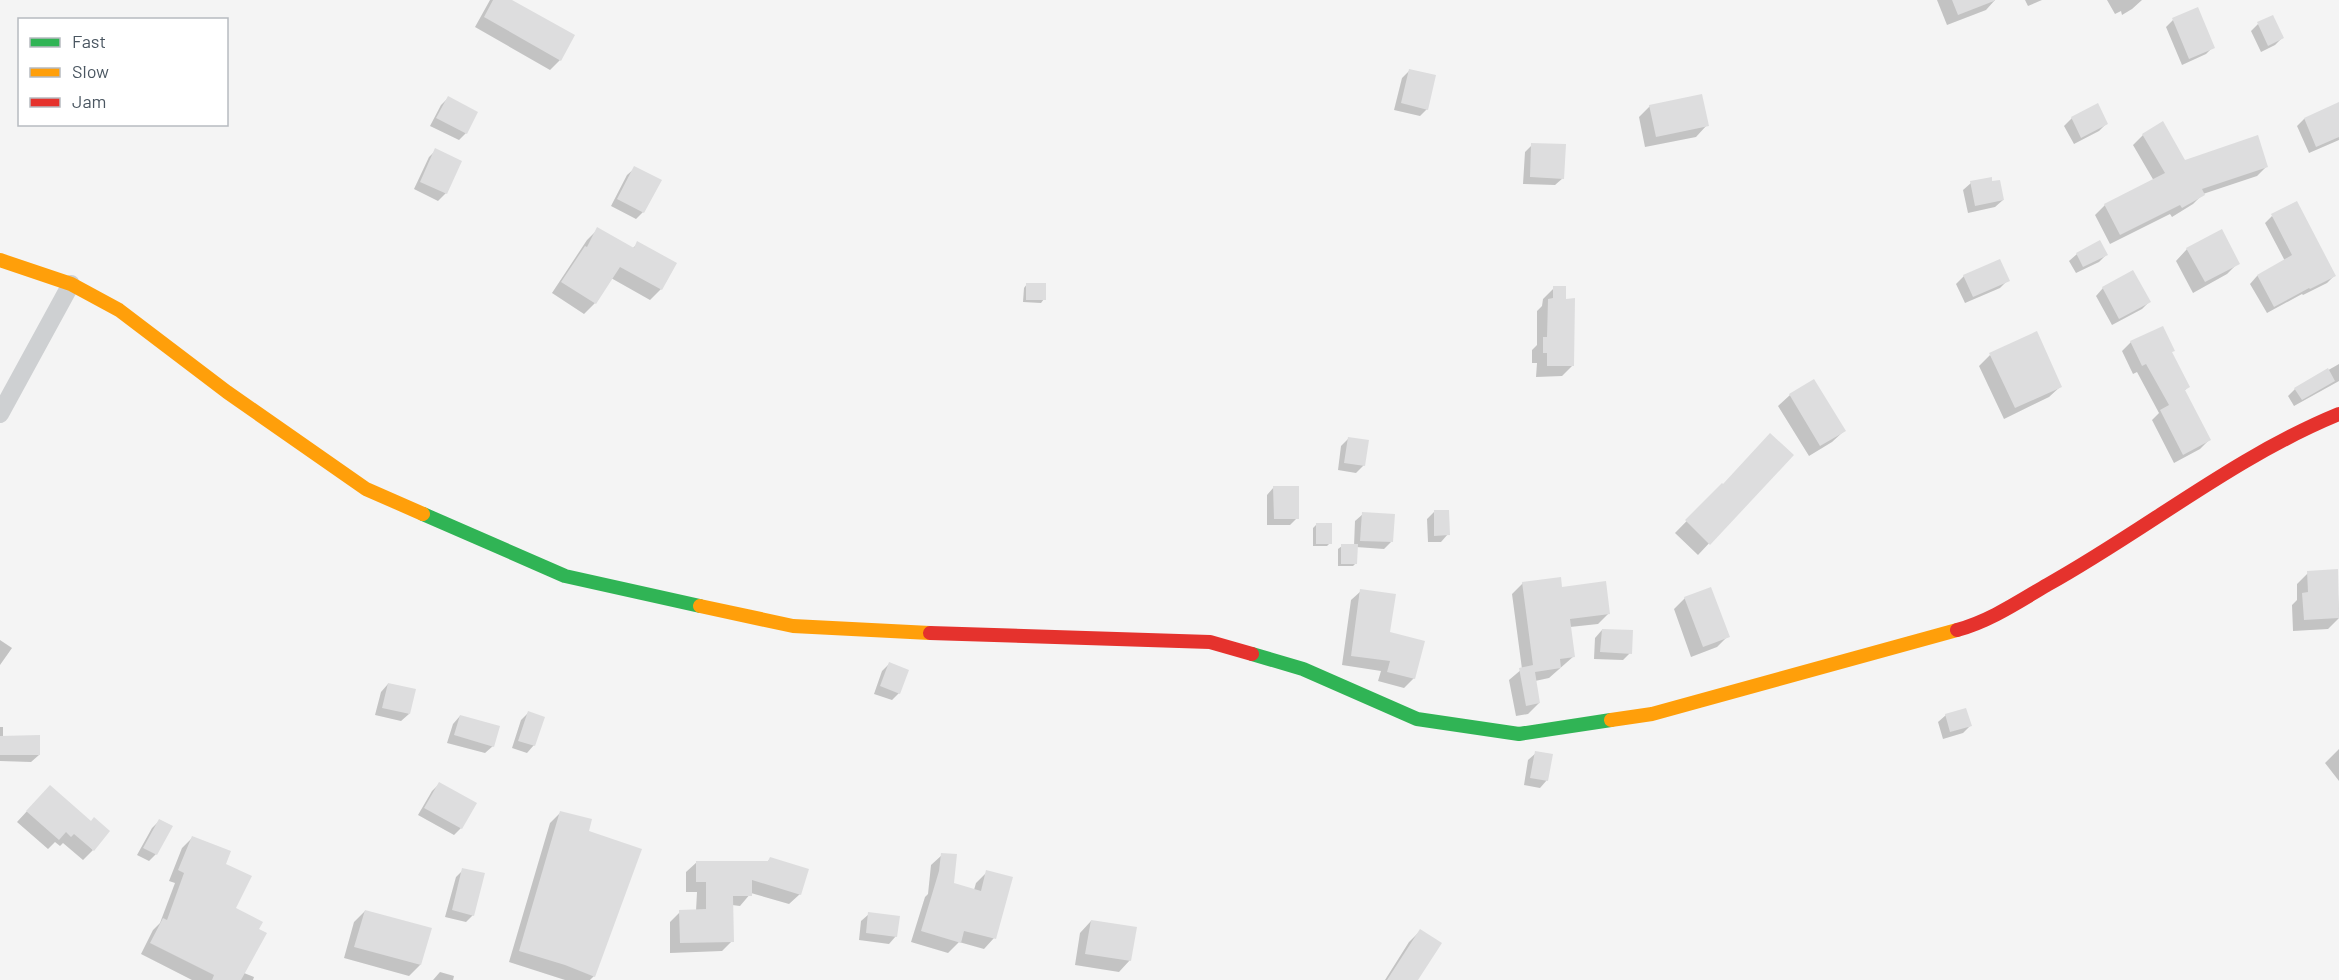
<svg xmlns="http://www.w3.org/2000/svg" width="2339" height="980" font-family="Barlow,sans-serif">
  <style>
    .shadow { fill: #0003 }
    .building { fill: #ddddde }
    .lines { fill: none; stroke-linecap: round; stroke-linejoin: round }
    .street { stroke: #ced0d2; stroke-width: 18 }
    .fast { stroke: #30b455; stroke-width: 14 }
    .slow { stroke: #ff9f0a; stroke-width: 14 }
    .jam { stroke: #e5322d; stroke-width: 14 }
  </style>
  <rect width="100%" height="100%" fill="#f4f4f4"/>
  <path class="shadow" d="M490,0h20l50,60 -10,10 -75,-43z
    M1937,0h58l-9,10 -39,15z
    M2025,0h17l-14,6z
    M2107,0h35l-10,9 -10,6 -1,-4 -6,3z
    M2173,20l40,27 -7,7 -24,11 -16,-38z
    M2258,24l24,14 -7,7 -14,7 -10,-21z
    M1409,71l18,38 -7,7 -26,-6 8,-32z
    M448,98l18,35 -7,7 -29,-14 11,-21z
    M2338,104l1,36 -30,13 -12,-27 7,-7z
    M1650,106l57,19 -11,12 -51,10 -6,-30z
    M2072,118l34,6 -7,7 -25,13 -10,-18z
    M2143,135l41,27 83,4 -10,10 -54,18 -10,10 -21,13 -2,-3 -60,30 -15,-29 10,-10 49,-24 -21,-36z
    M1532,145l31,33 -8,7 -32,-1 2,-32z
    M436,150l24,12 -14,31 -8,8 -24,-12 15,-32z
    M635,168l8,44 -7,7 -25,-13 16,-31z
    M1971,183l32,17 -8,7 -27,6 -5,-23z
    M2272,216l62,60 -7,7 -24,12 -1,-1 -35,19 -17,-29 7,-8 28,-15 -20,-38z
    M598,229l34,20 6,-6 23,46 -11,11 -39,-22 -16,25 -11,11 -32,-21 35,-53z
    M2187,249l51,14 -11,11 -34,19 -17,-32z
    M2077,254l29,1 -7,7 -23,11 -7,-12z
    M1999,261l9,19 -8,8 -35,15 -9,-19 8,-8z
    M1027,284l17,15 -3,4 -18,-1 1,-14z
    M1554,288l11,12 8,65 -11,11 -26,1 1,-14h-5v-13l5,-5v-34l5,-5 1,-7z
    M2103,288l46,14 -7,7 -30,16 -16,-29z
    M2131,342l39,11 18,34 -4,4 25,49 -9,9 -26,14 -22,-43 7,-7 -22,-41 -4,2 -11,-23z
    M1990,355l71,31 -12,11 -45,22 -25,-53z
    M2339,364v17l-45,25 -6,-10 7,-7z
    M1813,381l31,50 -12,11 -23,14 -31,-50 12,-11z
    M1349,438l15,27 -8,8 -18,-3 3,-24z
    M1792,455l-94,100 -23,-22 47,-48z
    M1274,487l23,31 -7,7h-23v-30z
    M1434,512l14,22 -7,8h-13l-1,-23z
    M1363,514l28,28 -7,7 -28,-2v16l-3,3h-15v-17l4,-3h12l1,-25z
    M1316,525l14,18 -3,3h-14v-18z
    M2337,571l2,47 -11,11 -35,2 -1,-26 5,-5v-16l11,-11z
    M1523,583l37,5 49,25 -11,11 -28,3 4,29 -25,22 -14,3 4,22 -11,11 -12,2 -7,-36 13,-11 -10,-75z
    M1361,591l28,42 25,45 -10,10 -26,-7 3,-10 -39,-6 9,-65z
    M1685,598l43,38 -11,11 -26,10 -17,-48z
    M1602,630l28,23 -7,7 -29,-1 1,-21z
    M0,640l12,8 -12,17z
    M889,664l10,29 -7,7 -18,-6 8,-23z
    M388,684l21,30 -8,7 -26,-6 6,-23z
    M528,713l6,32 -7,8 -15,-5 9,-28z
    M1946,715l24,11 -7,7 -20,6 -5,-17z
    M460,716l33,30 -8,7 -38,-10 6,-19z
    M0,727h3v11l36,17 -8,7 -31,-1z
    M2339,749v32l-14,-18z
    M1536,753l11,27 -7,8 -16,-3 4,-25z
    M439,784l22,44 -7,7 -36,-20 14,-24z
    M40,797l53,53 -10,10 -20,-17 -3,3 -5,-4 -7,7 -31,-27z
    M561,812l26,20 7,144 -4,4h-25l-56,-18 41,-139z
    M159,821l-3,33 -7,7 -12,-6 15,-27z
    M192,838l32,27 10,44 10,64 10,4 -1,3h-61l-51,-26 12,-24 7,-7 15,-40 -6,-2 13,-33z
    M942,855l11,29 21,6 2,-7 11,-11 7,66 -10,11 -25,-7 -11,11 -37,-11 14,-45 3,-3 3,-29z
    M770,859l30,35 -11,10 -38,-11 -11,13 -8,-1v36l-10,10 -52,2v-31l10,-10 16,-1 1,-19h-11v-20l11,-10 69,1z
    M463,870l10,45 -7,7 -21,-5 11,-40z
    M365,911l65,18 -10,36 -11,11 -65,-18 10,-36z
    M869,914l27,22 -7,8 -30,-4 2,-19z
    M1091,921l39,39 -11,12 -44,-7 5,-32z
    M1420,931l-4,49h-31l24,-38z
    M440,972l14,4 -1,4h-20z"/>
  <path class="building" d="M493,0h19l63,35 -14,26 -77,-44z
    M1952,0h42v1l-36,14z
    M2198,7l17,41 -26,11 -17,-41z
    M2273,15l11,23 -16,8 -11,-24z
    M1409,69l27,6 -8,35 -27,-7z
    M1702,94l7,32 -53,11 -7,-32z
    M448,96l30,16 -11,22 -31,-16z
    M2339,102v35l-23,10 -12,-29z
    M2098,103l10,21 -27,14 -10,-21z
    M2163,121l22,39 73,-25 10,32 -66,22 3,6 -23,13 -2,-3 -60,30 -16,-31 61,-31 -23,-39z
    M1531,143l35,1 -2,35 -34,-2z
    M435,148l27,13 -15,33 -27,-12z
    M634,166l28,14 -18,33 -27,-14z
    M1992,177v4l8,-1 4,20 -29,6 -5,-25z
    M2297,201l39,75 -26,13 -1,-1 -35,19 -17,-32 35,-20 -21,-41z
    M597,227l37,21 3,-7 40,22 -15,27 -42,-23 -24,37 -35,-22 24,-36 2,1z
    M2222,229l18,35 -35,18 -19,-34z
    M2100,240l8,15 -25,12 -7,-14z
    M2000,259l10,22 -37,16 -10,-22z
    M2133,270l18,32 -32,17 -17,-32z
    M1026,283h20v17h-20z
    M1553,286h13v13l9,-1 -1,68h-27v-13h-4v-16h4l1,-38 5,-1z
    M2163,326l12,25 -3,1 18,35 -5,3 26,50 -28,15 -23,-45 9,-5 -23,-41 -4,2 -12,-25z
    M2037,331l25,56 -47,21 -26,-55z
    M2328,368l7,13 -33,19 -8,-12z
    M1814,379l32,52 -26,15 -31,-52z
    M1770,433l24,22 -84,90 -25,-25 37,-37 1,1z
    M1348,437l21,3 -4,26 -21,-3z
    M1273,486h26v33h-25z
    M1434,510h15l1,25 -16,1z
    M1362,512l33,2 -2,28 -33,-1z
    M1316,523h16v21h-16z
    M1341,544h17l-1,20h-16z
    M2338,569l1,49 -35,2 -2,-27 6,-1 -1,-21z
    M1561,577l1,10 44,-6 4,33 -40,5 5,38 -15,2 1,9 -26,4 5,31 -14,3 -7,-38 14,-3 -11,-83z
    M1711,587l19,50 -27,10 -19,-50z
    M1360,589l36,5 -6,38 35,9 -10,38 -28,-7 3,-11 -39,-5z
    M1602,629l31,1 -1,24 -32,-2z
    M889,662l20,8 -9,24 -20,-8z
    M388,683l28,6 -6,25 -28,-6z
    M1966,708l6,18 -22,6 -5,-18z
    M528,711l17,6 -10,29 -17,-5z
    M460,715l40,11 -6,21 -40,-12z
    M40,735v20h-40v-19z
    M1535,751l18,3 -5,27 -18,-3z
    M439,782l38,21 -15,26 -38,-21z
    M50,785l41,36 3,-4 16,14 -16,20 -20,-17 -3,3 -5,-5 -7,8 -33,-29z
    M560,811l32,8 -3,12 53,18 -47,128 -30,-12 -46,-14z
    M159,819l14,7 -16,29 -14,-7z
    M192,836l39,15 -5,13 26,12 -16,32 27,14 -4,7 8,4 -26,47h-29l2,-5 -64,-32 13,-25 4,2 17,-47 -6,-3z
    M941,853l16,1 -3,29 27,8 5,-21 27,7 -17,62 -32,-8 -3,12 -40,-12 18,-60z
    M770,857l39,12 -8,26 -49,-15v16h-19l1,46 -54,1 -1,-33 27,-1v-27h-10v-21h72z
    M462,868l23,5 -11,43 -22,-6z
    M365,910l67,18 -11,37 -67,-18z
    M868,912l32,4 -3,21 -31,-4z
    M1091,920l46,7 -6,34 -46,-7z
    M1420,929l22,14 -24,37h-31z"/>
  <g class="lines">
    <path class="street" d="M0,414l71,-130"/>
    <path class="fast" d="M423,514l142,62 135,30
      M1252,654l51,15 114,50 102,15 92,-14"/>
    <path class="slow" d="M0,260l71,24 48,26 108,82 139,97 57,25
      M700,606l93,20 137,7
      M1611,720l41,-6 305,-84"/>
    <path class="jam" d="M1957,630c33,-9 61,-28 90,-45 99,-55 187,-128 292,-171
      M930,633l280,9 42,12"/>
  </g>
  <rect x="18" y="18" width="210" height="108" fill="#ffffff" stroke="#b7bbc0" stroke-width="1.5"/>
  <rect x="30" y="38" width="30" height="9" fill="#30b455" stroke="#b7bbc0" stroke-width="1.5"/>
  <text x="72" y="48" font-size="18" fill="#4a5661">Fast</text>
  <rect x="30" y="68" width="30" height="9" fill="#ff9f0a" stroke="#b7bbc0" stroke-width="1.5"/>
  <text x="72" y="78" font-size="18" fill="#4a5661">Slow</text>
  <rect x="30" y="98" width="30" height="9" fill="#e5322d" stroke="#b7bbc0" stroke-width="1.5"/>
  <text x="72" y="108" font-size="18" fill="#4a5661">Jam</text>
</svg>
